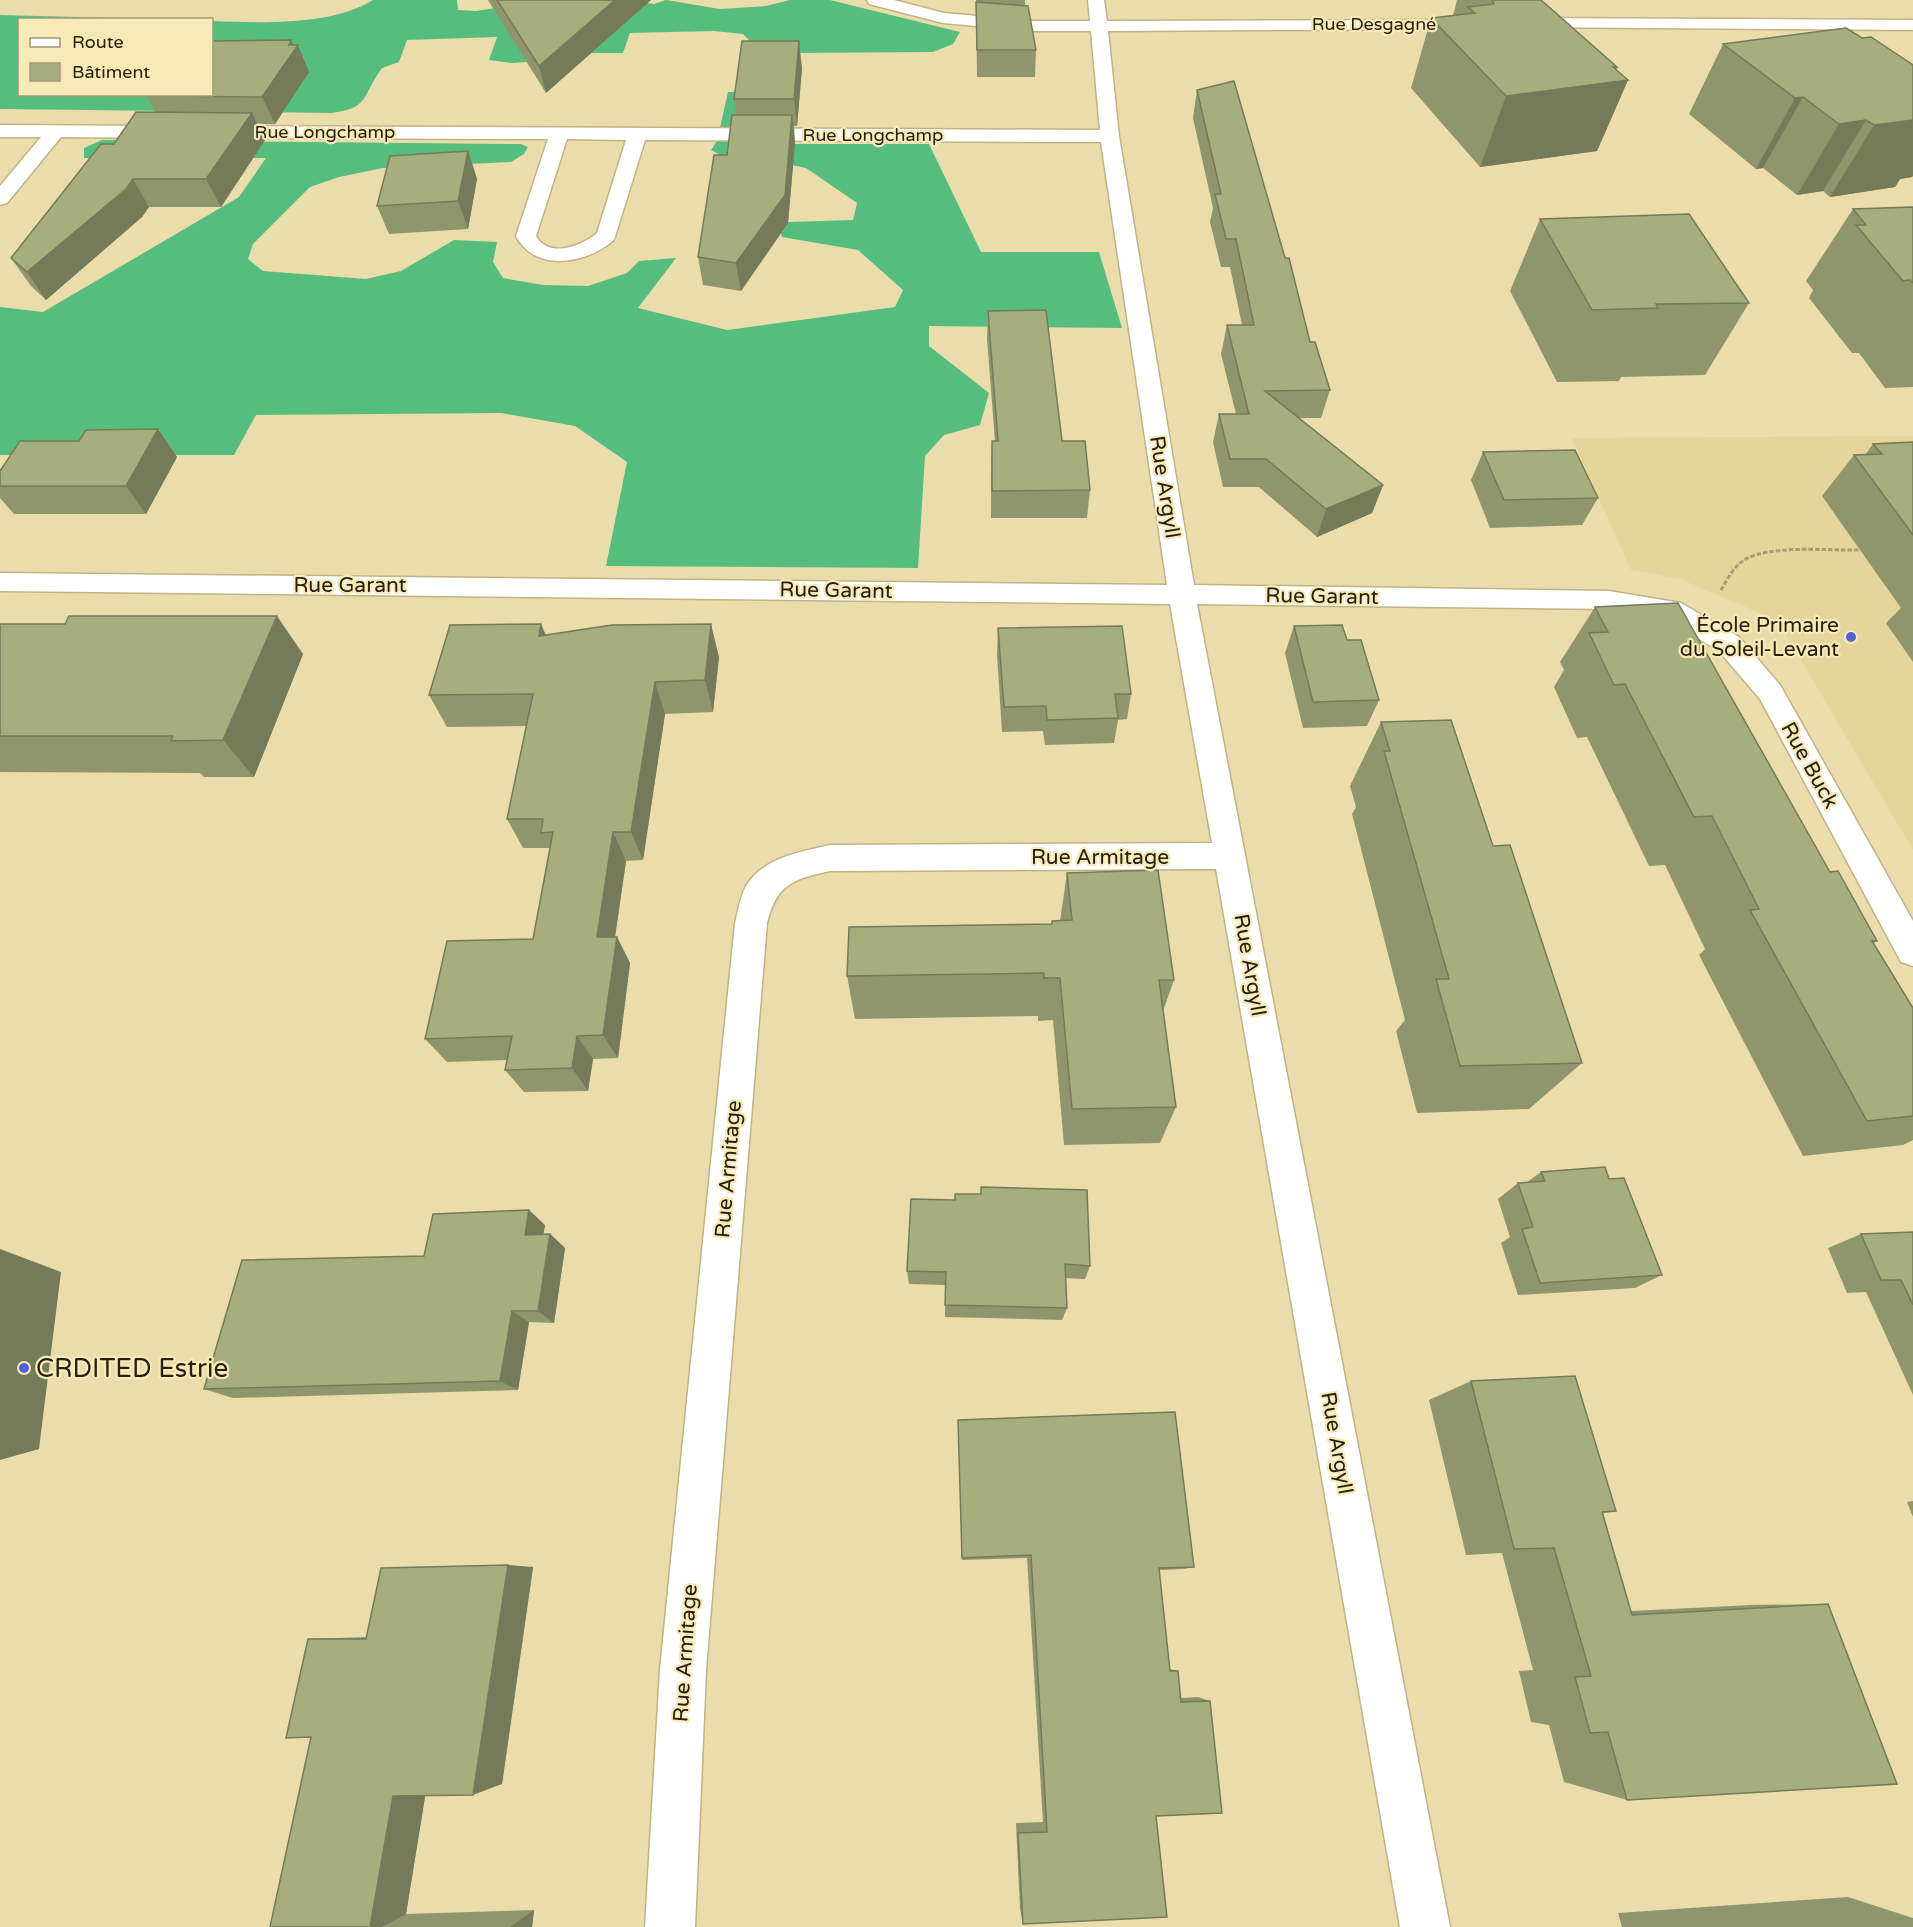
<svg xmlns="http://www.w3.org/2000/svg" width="1913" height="1927" font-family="'Varela Round',sans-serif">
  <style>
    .built { fill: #e5d59b }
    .forest { fill: #55be7e }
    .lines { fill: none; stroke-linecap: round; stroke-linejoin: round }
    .street-casing { stroke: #c1b383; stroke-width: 3 }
    .path { stroke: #a89d75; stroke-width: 3; stroke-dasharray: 4.5 2; stroke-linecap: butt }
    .street { fill: #fff; fill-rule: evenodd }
    .wall { fill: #90966c }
    .shaded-wall { fill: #757a58 }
    .building { fill: #a7ae7d; stroke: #757a58; stroke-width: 1.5 }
    .poi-dot { fill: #5360d6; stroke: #f8eab8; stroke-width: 2 }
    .labels { text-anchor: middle; stroke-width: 4.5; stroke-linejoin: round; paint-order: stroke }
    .far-street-label { font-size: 18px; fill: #26200d; stroke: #f8eab8 }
    .street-label { font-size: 21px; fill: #26200d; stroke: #f8eab8 }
    .poi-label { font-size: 21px; fill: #26200d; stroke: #f8eab8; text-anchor: end }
    .near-poi-label { font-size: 26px; fill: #26200d; stroke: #f8eab8; text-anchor: start }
  </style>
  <rect width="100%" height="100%" fill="#ebddab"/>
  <path class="built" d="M1913,436v414l-131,-222 -20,-14 -82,-35 -49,-9 -59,-132z"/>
  <path class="forest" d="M373,0h84l1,10 18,1 70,-11h82l26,4 12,-4 54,9 46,-3 24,-6h40l130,32 -7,12 -20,8 -142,1 -15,91h153l52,108h118l23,76 -193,-2v20l60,47 -9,32 -36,10 -19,21 -7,112 -312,-2 21,-104 -52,-36 -74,-13 -245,2 -22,40h-234v-148l43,5 196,-115 27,-39h-182v-10l18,-8 419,4 7,3 -4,7 -13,8 -128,6 -44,9 -29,10 -57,57 -5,15 15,12 103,8 35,-8 53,-31 43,2 -4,20 10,16 40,7 45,1 39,-13 12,-12 37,-3 -38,50 89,22 168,-23 8,-17 -45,-40 -76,-13 -3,-12 10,-3 64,-2 4,-17 -51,-35 -40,-8 -34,1 -21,-11 6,-9 11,-49h27l-2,-48 -10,-10 -29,-3 -84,2 -7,20h-64l-4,7 -42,3 -24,-3 8,-23 -90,3 -8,22 -17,6c-21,29 -12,40 -51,45l-331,-4v-94l155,4 -135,1v74h192v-73c47,2 120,5 161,-21z"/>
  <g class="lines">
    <defs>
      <path id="street" d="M867,0h27l50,13 89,8h57l-2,-21h16l3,21 372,-1 3,4 -3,4 -6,1 -365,2 11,105 75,449 415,6 72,12 58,34 41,48 133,236v45l-12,-4 -141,-263 -41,-48 -55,-33 -55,-9 -412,-5 253,1323h-50l-184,-1058 -386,2c-37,8 -53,13 -63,52l-61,747 -11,257h-50l15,-257 75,-747c3,-12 5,-26 11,-37 18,-29 54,-34 84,-41l382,-2 -42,-239 -1170,-13v-18l1167,12 -66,-443 -456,-2 -31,100c-27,24 -79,33 -98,-4l32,-97 -333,-1 -9,-6 9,-6 885,4 -9,-99h-58l-90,-8 -74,-19zM567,139l59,1 -29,93c-15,13 -48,26 -61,3z
        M1522,18l391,2v10l-397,-3 -3,-4z
        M0,125l166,1 9,6 -9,6 -105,-1 -54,66 -7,2v-19l41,-49h-41z"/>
    </defs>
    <use href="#street" class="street-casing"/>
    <path class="path" d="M1721,590c6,-10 12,-23 23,-30 27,-16 85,-9 116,-10"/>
    <use href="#street" class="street"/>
  </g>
  <path class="wall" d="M488,0h163l-105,93z
    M976,0h49v6l11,44 -1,27h-58z
    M1457,0h84l76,67 -1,3 12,10 -31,71 -117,16 -69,-79 20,-70 22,-2z
    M1846,28l66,149 -12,2 -5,8 -65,10 -7,-6 -26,4 -34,-27 -7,1 -67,-55 34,-70z
    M293,45l16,27 -34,52h-18l8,16 -44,67h-72l-7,10 -96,83 -15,-14 -20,-28 103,-114 41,-32 -8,-16z
    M802,68l-5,58h-3l1,17 -7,80 -47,68 -38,-6 -5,-28 29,-102 10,-40 -3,-16z
    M1197,90l113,252 20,48 -9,28h-22l84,67 -11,28 -55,24 -58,-50h-36l-10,-45 6,-28h17l-15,-60 6,-29h15l-12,-58h-9l-11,-45 3,-14 -20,-90z
    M468,151l9,28 -9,50 -79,5 -12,-28z
    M1913,207v180l-28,1 -26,-35h-7l-43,-55 4,-8 -7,-9 47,-72z
    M1540,219l209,84 -44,72 -84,2 -2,4 -62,1 -47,-91z
    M988,311l102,179 -3,28h-96v-49l1,-28h3l-8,-102z
    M158,429l19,28 -31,57h-132l-14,-16v-27z
    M1913,442v220l-27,-39 15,-15 -79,-112 32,-41h11l8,-11z
    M1483,452l115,46 -16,27 -92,3 -19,-48z
    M1595,607l235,265 47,69 -4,2 40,65v132l-10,5 -100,11 -104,-201 6,-6 -40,-84 -16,1 -62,-129 -10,1 -23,-51 10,-17 -4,-8z
    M0,624l303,30 -49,123h-50l-4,-4 -200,-1z
    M1294,626l53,14 32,60 -12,26 -64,2 -18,-75z
    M998,628l133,66 -4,25 -9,1 -4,23 -69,2 -2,-14 -41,1 -5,-77z
    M546,635l173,22 -6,55 -48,2 -22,146 -17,1 -11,76h2l13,26 -12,95 -25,1 -5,32 -64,1 -19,-22 2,-10 -60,2 -22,-23 108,-100 17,-90 -1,-1h-26l-16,-29 19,-93 -79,1 -18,-32z
    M1381,722l112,124 89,217 -53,46 -112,4 -21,-82 9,-11 -53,-206 4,-7 -6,-21z
    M1067,873l107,107 -11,31 13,96 -16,36 -96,2 -11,-125 -15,1v-5l-183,3 -8,-43 205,-52v-3h8z
    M1541,1172l68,7 53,96 -27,13 -117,7 -17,-52 9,-6 -12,-38 20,-16h8z
    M911,1199l179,67 -5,13 -19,-1 1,30 -5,12 -117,-3v-32l-36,-1 -2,-13z
    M545,1225l-2,9h7l15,14 -11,75 -25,-1 -11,68 -285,8 -29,-9 220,-133z
    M1913,1232v163l-47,-103 -19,1 -19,-45 33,-14z
    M1471,1381l145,130 -13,2 28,98 120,-6 77,-1 -201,196 -63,-18 -15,-57 -18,-3 -12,-51 14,-1 -31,-117 -36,2 -37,-155z
    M958,1420l236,147 -10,2 -25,1 11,99 8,2 3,27 17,-1 12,4 -54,115 -133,108 -3,-15 -4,-86 27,-1 -16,-264 -65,2z
    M1913,1501v16l-6,-15z
    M533,1567l-31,217 -77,12 -19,118 128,-4 -2,17h-262l41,-190 -3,-98 59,-2z
    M1848,1897l65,21v9h-291l-4,-14z"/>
  <path class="shaded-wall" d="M615,0h36l-105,93 -7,-27z
    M291,40l4,8 3,-3 11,27 -34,52 -13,-27z
    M799,41l3,27 -5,58 -3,-27z
    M1613,67h4l-6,16 17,-3 -31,71 -117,16 26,-71z
    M1803,97l-40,71 -7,1 39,-71z
    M252,113l13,27 -44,67 -15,-28z
    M792,115l3,28 -7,80 -47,68 -5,-28z
    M1866,120l-43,71 -26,4 42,-71z
    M1913,120v56l-1,1 -12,2 -5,8 -65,10 44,-72z
    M468,151l9,28 -9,50 -10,-28z
    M133,179l16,28 -7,10 -96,83 -19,-28z
    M158,429l19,28 -31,57 -20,-28z
    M1383,485l-11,28 -55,24 9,-28z
    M277,616l26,38 -49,123 -31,-37z
    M541,624l14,32 -16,-20z
    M711,624l8,33 -6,55 -8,-32z
    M655,682l10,32 -22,146 -12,-28z
    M613,832l13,29 -15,103 -14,-27z
    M617,937l13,26 -12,95 -15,-23z
    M577,1036l16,23 -5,32 -16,-23z
    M529,1210l16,15 -4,24 -16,-14z
    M550,1234l15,14 -11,75 -16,-12z
    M0,1249l61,23 -22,177 -39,11z
    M512,1311l17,11 -11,68 -18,-9z
    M508,1565l25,2 -31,217 -29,11z
    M427,1785l-21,129 -24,13h-12l23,-131z
    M534,1910l-2,17h-22z"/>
  <path class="building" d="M497,0h118l-76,66z
    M1492,0h49l76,67h-4l15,13 -122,16 -75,-78 44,-5 -7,-6 26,-3z
    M976,2l52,4 8,44h-59z
    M1846,28l16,10 9,-1 42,28v55l-39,5 -8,-5 -27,4 -36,-27 -8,1 -72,-54z
    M291,40l-2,5h9l-36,52 -115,-1 1,-2h64v-53z
    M742,41h57l-5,58h-60z
    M1234,81l51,177h4l21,84h5l15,48 -65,1 118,94 -57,24 -60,-50h-36l-11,-45h30l-22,-89h27l-18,-86h-10l-11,-45h6l-24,-104z
    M136,112l116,1 -46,66h-73l-7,10 -99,83 -16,-14 90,-114h13z
    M732,115h60l-7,80 -49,68 -38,-6 16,-102h13z
    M468,151l-10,50 -81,5 13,-50z
    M1913,207v76l-3,-3 -7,1 -47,-56h10l-13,-16z
    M1689,214l60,89 -93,1 2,4 -66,2 -52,-91z
    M1046,310l16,131h23l5,49 -98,1v-50h6l-10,-130z
    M158,429l-32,57h-126v-15l20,-30h59l7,-11z
    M1913,442v93l-59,-80 28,-1 -9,-10z
    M1575,450l23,48 -94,2 -21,-48z
    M1678,603l152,269 8,-1 39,70h-5l41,67v108l-46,5 -117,-211 9,-1 -47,-93 -18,1 -69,-133 -11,1 -25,-52 19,-1 -13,-25z
    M69,616h208l-54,124 -52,1 2,-5h-173v-112h65z
    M541,624l-2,12 73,-11 99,-1 -6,56 -50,2 -24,150h-18l-16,105h20l-14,98 -26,1 -5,32 -67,2 7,-34 -87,3 22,-98 86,-2 20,-107 -12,1 2,-14h-36l26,-125 -104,1 21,-70z
    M1342,625l5,15h14l18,60 -66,2 -19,-76z
    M1122,626l9,68h-16l3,24 -71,2 -1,-14 -42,1 -6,-79z
    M1451,720l42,126 17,-1 72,218 -122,3 -24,-87h13l-65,-228h6l-9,-29z
    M1158,870l16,110h-15l17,127 -104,2 -12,-131h-16v-5l-197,3 2,-49 203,-3v-3l20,-1 -5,-47z
    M1605,1167l4,12 15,-1 38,97 -122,8 -18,-54 11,-2 -15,-44 27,-2 -4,-9z
    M981,1187l106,3 3,76 -25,-2 2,44 -122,-3 1,-33 -39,-1 4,-72 44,1v-6h26z
    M529,1210l-4,25 25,-1 -12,77h-26l-12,70 -296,8 38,-129 182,-4 9,-42z
    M1913,1232v73l-12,-25h-20l-20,-46z
    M1575,1376l41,135 -14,1 30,103 196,-11 69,180 -270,16 -19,-68 -18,1 -15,-56 16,-1 -37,-128 -40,1 -43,-168z
    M1175,1412l19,155 -35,1 11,103h8l3,31 29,-1 12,112 -66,3 11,101 -144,7 -5,-91 29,-1 -16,-277 -69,3 -4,-138z
    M508,1565l-35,230 -80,1 -23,131h-100l41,-190 -25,1 22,-99h58l15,-71z"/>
  <g class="poi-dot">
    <circle cx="1851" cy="637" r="6"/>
    <circle cx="24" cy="1368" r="6"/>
  </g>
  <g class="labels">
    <g class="far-street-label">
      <text x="1374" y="30">Rue Desgagné</text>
      <text x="325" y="138">Rue Longchamp</text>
      <text x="873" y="141">Rue Longchamp</text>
    </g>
    <g class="street-label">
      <text transform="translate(1165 487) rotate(81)" y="7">Rue Argyll</text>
      <text x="350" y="592">Rue Garant</text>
      <text transform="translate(836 590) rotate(1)" y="7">Rue Garant</text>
      <text transform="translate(1322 596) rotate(1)" y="7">Rue Garant</text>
      <text transform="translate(1810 765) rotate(61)" y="7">Rue Buck</text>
      <text x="1100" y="864">Rue Armitage</text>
      <text transform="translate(1250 965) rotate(80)" y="7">Rue Argyll</text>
      <text transform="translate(728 1169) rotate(-85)" y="7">Rue Armitage</text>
      <text transform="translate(1337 1443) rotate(80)" y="7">Rue Argyll</text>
      <text transform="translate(685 1653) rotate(-86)" y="7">Rue Armitage</text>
    </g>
    <g class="poi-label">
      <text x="1839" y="632">École Primaire<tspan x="1839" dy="24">du Soleil-Levant</tspan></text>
    </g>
    <g class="near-poi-label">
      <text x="36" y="1377">CRDITED Estrie</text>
    </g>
  </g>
  <rect x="18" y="18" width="195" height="78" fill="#f8eab8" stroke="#a49974" stroke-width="1.5"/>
  <rect x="30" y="38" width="30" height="9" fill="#ffffff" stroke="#a49974" stroke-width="1.5"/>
  <text x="72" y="48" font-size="18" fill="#26200d">Route</text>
  <rect x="30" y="63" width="30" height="18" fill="#a7ae7d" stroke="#a49974" stroke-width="1.5"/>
  <text x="72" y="78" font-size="18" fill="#26200d">Bâtiment</text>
</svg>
